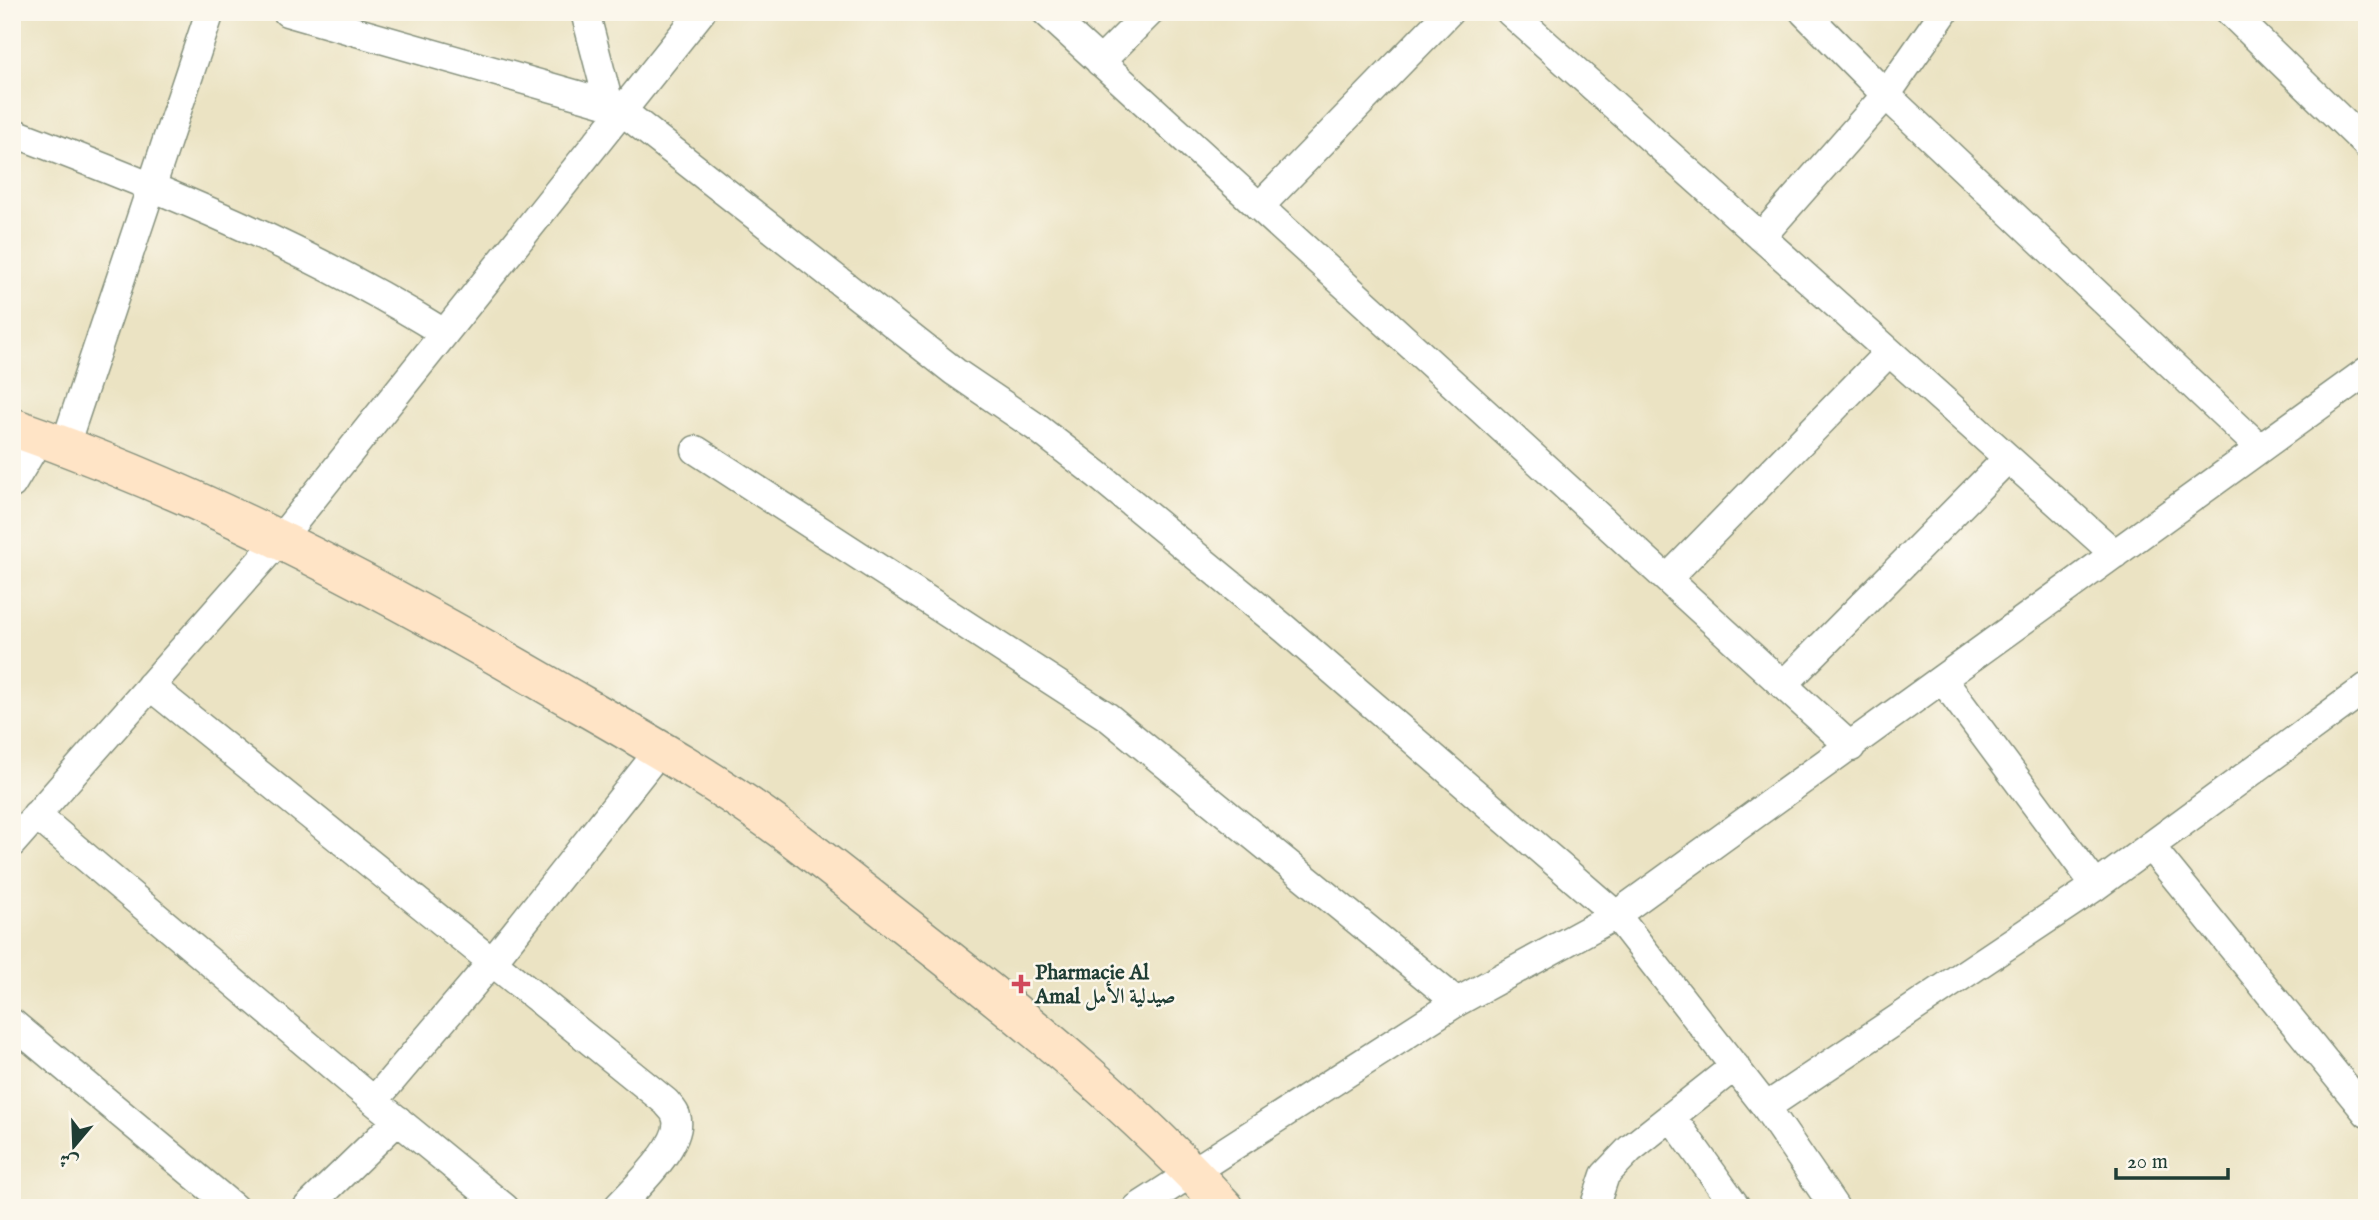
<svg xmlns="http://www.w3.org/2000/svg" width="2379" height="1220" font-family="'IM FELL English',Amiri,serif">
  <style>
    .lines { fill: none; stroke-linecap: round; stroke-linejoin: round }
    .street-casing { stroke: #85907c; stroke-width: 31 }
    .secondary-casing { stroke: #85907c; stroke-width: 41 }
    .street { stroke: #fff; stroke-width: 28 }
    .secondary { stroke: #ffe4c6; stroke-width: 38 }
    .poi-dot { fill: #d1495b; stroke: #fbf7ec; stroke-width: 2.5 }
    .labels { text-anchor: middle; stroke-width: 5; stroke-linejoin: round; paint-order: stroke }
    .poi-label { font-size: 21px; font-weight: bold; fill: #1f3d34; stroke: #fbf7ec; text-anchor: start }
  </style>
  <rect width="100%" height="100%" fill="#fbf7ec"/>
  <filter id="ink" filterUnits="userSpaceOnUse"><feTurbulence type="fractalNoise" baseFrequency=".0143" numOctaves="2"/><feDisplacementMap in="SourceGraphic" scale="14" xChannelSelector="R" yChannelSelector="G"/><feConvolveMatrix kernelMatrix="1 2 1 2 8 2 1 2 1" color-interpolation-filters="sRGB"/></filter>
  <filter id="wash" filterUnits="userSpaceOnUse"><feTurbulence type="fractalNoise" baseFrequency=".00686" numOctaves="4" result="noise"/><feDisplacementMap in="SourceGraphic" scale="28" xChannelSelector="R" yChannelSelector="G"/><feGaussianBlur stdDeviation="1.57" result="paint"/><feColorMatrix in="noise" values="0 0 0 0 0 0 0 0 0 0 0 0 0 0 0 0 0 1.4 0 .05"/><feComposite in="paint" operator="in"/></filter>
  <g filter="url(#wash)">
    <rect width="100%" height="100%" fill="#ebe3c3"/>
  </g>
  <g filter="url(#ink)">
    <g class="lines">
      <defs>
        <path id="street" d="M287,12l322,92 13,7 333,261 81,55 62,48 187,154 331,286 150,192 69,101
          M585,12l24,92
          M1046,12l805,735
          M1510,12l605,542
          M1804,12l82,83 374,353
          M2230,12l137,133
          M1100,62l50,-50
          M12,132c150,57 296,116 432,201
          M1259,207l190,-195
          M1761,237l125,-142 58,-83
          M65,445l145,-433
          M696,450l412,267 349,285
          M12,484l28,-47
          M1667,579l222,-227
          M1943,680l153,206
          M1783,685l225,-227
          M150,686l516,416c3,4 9,9 10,14 10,26 -42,73 -59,92
          M36,815l338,286 131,107
          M12,843l269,-305 420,-526
          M2150,846l217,267
          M12,1023l222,185
          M374,1101l118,-139 168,-212
          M1766,1107l330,-221 271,-199
          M1671,1116l66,92
          M307,1208l91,-88
          M1137,1208l320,-206 159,-87 751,-544
          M1594,1208l11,-33 25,-26 105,-83"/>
        <path id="secondary" d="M12,427c189,66 366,159 539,260 78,45 158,89 230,142 49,36 96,75 144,112 105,82 210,168 300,267"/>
      </defs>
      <use href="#street" class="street-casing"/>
      <use href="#secondary" class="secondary-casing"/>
      <use href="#street" class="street"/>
      <use href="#secondary" class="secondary"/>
    </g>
  </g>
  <path class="poi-dot" d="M1017.5 973.5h7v7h7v7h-7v7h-7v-7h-7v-7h7z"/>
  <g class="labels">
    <g class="poi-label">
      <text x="1035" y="979">Pharmacie Al<tspan x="1035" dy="24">Amal صيدلية الأمل</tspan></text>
    </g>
  </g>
  <rect width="2379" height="1220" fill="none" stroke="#fbf7ec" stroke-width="42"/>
  <g transform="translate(74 1146) rotate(199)" stroke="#fbf7ec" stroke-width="5" paint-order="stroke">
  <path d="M0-5L12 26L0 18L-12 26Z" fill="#1f3d34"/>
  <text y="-10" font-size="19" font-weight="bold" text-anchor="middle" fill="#1f3d34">ش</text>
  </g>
  <path d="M2116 1168v10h112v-10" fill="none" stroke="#1f3d34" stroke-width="3.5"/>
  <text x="2127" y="1168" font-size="21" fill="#1f3d34" stroke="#fbf7ec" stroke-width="5" paint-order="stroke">20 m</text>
</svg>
